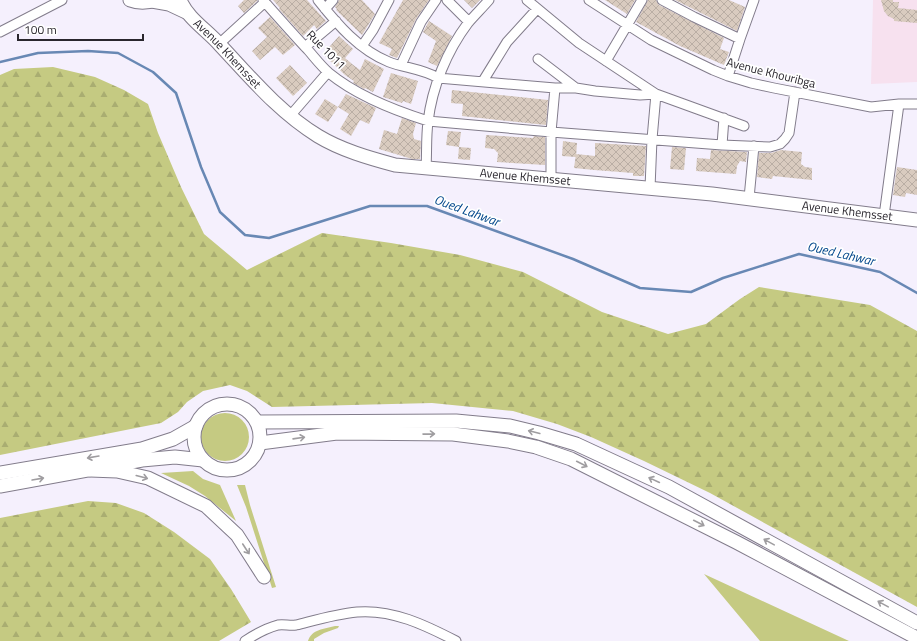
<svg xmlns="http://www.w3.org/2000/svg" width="917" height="641" font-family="'Titillium Web',sans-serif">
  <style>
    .education { fill: #f7e1ef }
    .grass { fill: #c5ca82 }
    .forest { fill: url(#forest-firs) }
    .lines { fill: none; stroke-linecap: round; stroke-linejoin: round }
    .stream { stroke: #6888b4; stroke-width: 2.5 }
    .building { fill: url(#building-cross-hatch) }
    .street-casing { stroke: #827c8b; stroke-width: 11 }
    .secondary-casing { stroke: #827c8b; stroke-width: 15 }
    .street { stroke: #fff; stroke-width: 9 }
    .secondary { stroke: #fff; stroke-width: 13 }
    .oneway { stroke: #9f9da0 }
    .labels { text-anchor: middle; stroke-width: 3.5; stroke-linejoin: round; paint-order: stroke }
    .street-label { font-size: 12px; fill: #29262d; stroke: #fff }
    .water-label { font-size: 13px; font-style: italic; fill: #00468b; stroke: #fff }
  </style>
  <defs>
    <pattern id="forest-firs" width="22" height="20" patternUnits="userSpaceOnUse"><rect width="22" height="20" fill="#c5ca82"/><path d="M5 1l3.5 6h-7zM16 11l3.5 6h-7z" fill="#a9ad71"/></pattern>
    <pattern id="building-cross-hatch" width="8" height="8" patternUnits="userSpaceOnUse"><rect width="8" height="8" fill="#d9cbbf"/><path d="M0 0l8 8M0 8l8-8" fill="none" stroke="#baaea4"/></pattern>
  </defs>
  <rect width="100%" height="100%" fill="#f5f0fd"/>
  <path class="education" d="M873,0h44v82l-46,2z"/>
  <path class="grass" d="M201 437a24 24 0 1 1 48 0a24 24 0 1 1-48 0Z
    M193,471l10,8 17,6 16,36 -31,-25 -16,-10 -28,-13z
    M237,485h8l5,20 26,82 -4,1 -26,-81z
    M704,574l145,67h-89z
    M335,626h4l-1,2 -14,5 -10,6v2h-6c4,-12 16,-12 27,-15z"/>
  <path class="forest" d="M53,67l42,10 29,13 24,14 10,29 23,54 23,47 43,36 75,-37 69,10 69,12 63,17 79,40 66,22 38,-10 34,-25 19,-12 111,18 47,26v276l-207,-114 -66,-32 -53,-24 -34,-13 -44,-13 -81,-8 -160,4 -25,-16 -17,-6 -27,6 -16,11 -9,10 -17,11 -161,32v-380l14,-6z
    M88,501l28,2 28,10 30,19 36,27 21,30 20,33 -32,19h-219v-123z"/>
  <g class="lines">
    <path class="stream" d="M0,62l38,-9 50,-2 30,2 35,19 23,21 25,74 19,45 25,23 24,3 101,-32h57l146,53 67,29 51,4 32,-14 76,-24 81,18 37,21"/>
  </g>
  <path class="building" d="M244,0h13v1l-13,12 -6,-7z
    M273,0h34l19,21 -9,8 -3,-4 -11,11 -24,-27 1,-1z
    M339,0h23l13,14 -13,21 -26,-25 1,-1 -2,-2z
    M403,0h26l-13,19 -19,39 -8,-3 3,-6 -13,-6z
    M464,0h16l-8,8z
    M605,0h30l-8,14z
    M648,0h8l3,5 65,33 -4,11 9,3 -5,13 -44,-19 -44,-24z
    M675,0h54l16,7 -8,24z
    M881,0h12v2h6l-1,6 19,2v13l-23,-2v-2l-6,-3 -4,-5z
    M270,17l25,28 -12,10 -8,-8 -15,13 -8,-9 15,-14 -9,-9z
    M429,21l23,15 -15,30 -9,-4 8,-21 -13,-9z
    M339,36l14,13 -8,9 7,6 8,6 5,-11 19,10 -11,23 -8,-4 -1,1 -11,-6 1,-2 -9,-6 -22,-21z
    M290,65l17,18 -14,13 -17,-18z
    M391,73l27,8 -7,23 -8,-3 -1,2 -19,-6z
    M452,90l96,10 -2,25 -84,-9 1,-12 -12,-1z
    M346,94l30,14 -7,16 -9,-4 -9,16 -11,-7 9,-15 -11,-7z
    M325,99l13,8 -10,15 -13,-8z
    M402,118l14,5 -3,11 1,5 7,2 -1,18h-8l-33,-10 5,-19 13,4z
    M448,131l13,1 -2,15 -13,-2z
    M486,135l47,3 1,-2 11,1v28l-48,-3 1,-9 -4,-4 -9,-1z
    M563,141l14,2 -1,14 -14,-1z
    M595,143l51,3 -2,30h-11v-3l-39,-3 -20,-2 2,-14 19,2z
    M459,147l12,1 -1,12 -12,-1z
    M672,147l14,1 -2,22 -14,-1z
    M711,150l36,2 -1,10 -6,-1 -3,5 -1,8 -40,-3 1,-13 13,1z
    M781,150l21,2 -1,12 4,3 7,1v12l-39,-4 -1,3 -15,-2 2,-24h12z
    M897,167l20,3v25l-11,-2 -1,4 -12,-2z"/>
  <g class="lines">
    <defs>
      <path id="street" d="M263,0c15,17 30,34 45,50 7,8 13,16 21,23 28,23 64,37 99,48l123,11 171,13 48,2 10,-3 5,-5 4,-6 6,-41
        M318,0c19,24 41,50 71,62 16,6 34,7 49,16l117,10h21l19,3 45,4 16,-1 -4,45 -2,49
        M447,0l22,22
        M527,0l52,43 77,51 88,32
        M589,0l62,40 62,30 15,6 23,7 23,5 97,19 28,-3h18
        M662,0l32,17 46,22 -12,37
        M325,9l8,-9
        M0,32l62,-32
        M740,39l14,-39
        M219,44l46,-42
        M362,46l11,-16 16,-30
        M305,47l31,-26
        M538,59l38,29
        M606,61l36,-61
        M401,65l20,-43 15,-22
        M483,81l24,-39 30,-33
        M290,116l38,-44
        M722,145l2,-27
        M426,168c1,-16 0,-31 2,-46 4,-35 19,-71 40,-99 7,-8 14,-15 21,-23
        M551,179v-47l4,-44
        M749,198l5,-52
        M884,216l15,-112
        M245,641c9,-6 22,-13 33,-16 6,-1 12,1 18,0 20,-5 40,-11 61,-13 35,-3 68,13 99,29"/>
      <g id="secondary">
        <path d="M130,0c8,3 17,3 25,0"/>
        <path id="s1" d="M180,0c8,19 27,30 40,45 31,33 59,67 98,91 23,14 51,22 77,29l317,29 205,26"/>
        <path d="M152,1l17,3 17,8"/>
        <circle cx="227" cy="437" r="33"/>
        <path d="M257,422l199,-1 54,5 29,7 37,11 93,43 248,136"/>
        <path d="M260,443l77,-10 116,1 55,7 28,6 35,12 165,83 181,96"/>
        <path d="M90,470l27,1 31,7 58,28 31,29 27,42"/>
        <path d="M0,473l142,-24 31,-10 23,-13"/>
        <path d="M0,486l142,-26 33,-3 28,3"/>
      </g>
    </defs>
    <use href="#street" class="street-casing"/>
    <use href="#secondary" class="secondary-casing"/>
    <use href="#street" class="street"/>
    <use href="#secondary" class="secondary"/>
  </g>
  <defs><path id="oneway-shaft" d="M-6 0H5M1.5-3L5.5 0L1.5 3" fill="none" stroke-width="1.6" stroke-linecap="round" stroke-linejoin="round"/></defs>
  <g class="oneway">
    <use href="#oneway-shaft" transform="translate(534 432) rotate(-166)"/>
    <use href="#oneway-shaft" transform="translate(429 434) rotate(-1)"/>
    <use href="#oneway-shaft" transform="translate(299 438) rotate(-8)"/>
    <use href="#oneway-shaft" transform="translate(93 457) rotate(170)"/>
    <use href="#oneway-shaft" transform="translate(582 464) rotate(27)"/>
    <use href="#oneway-shaft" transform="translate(142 477) rotate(15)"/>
    <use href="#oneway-shaft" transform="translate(38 479) rotate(-10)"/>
    <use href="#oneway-shaft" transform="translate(654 480) rotate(-155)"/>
    <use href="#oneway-shaft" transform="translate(699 523) rotate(27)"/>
    <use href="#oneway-shaft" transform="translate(769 542) rotate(-151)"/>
    <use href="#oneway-shaft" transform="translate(246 549) rotate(57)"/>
    <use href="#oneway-shaft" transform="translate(883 604) rotate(-151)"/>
  </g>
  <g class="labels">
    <g class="street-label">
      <text transform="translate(326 50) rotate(45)" y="4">Rue 1011</text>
      <text dy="4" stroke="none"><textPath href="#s1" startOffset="72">Avenue Khemsset</textPath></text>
      <text transform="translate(771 73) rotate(14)" y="4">Avenue Khouribga</text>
      <text dy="4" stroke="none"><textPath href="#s1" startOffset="408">Avenue Khemsset</textPath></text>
      <text dy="4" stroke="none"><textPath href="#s1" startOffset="732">Avenue Khemsset</textPath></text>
    </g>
    <g class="water-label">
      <text transform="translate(467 210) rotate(20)" y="5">Oued Lahwar</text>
      <text transform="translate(841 253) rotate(13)" y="5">Oued Lahwar</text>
    </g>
  </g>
  <path d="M18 34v6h125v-6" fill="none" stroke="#29262d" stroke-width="2"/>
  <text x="24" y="34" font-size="12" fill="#29262d" stroke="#ffffff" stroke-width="3" paint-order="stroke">100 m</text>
</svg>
